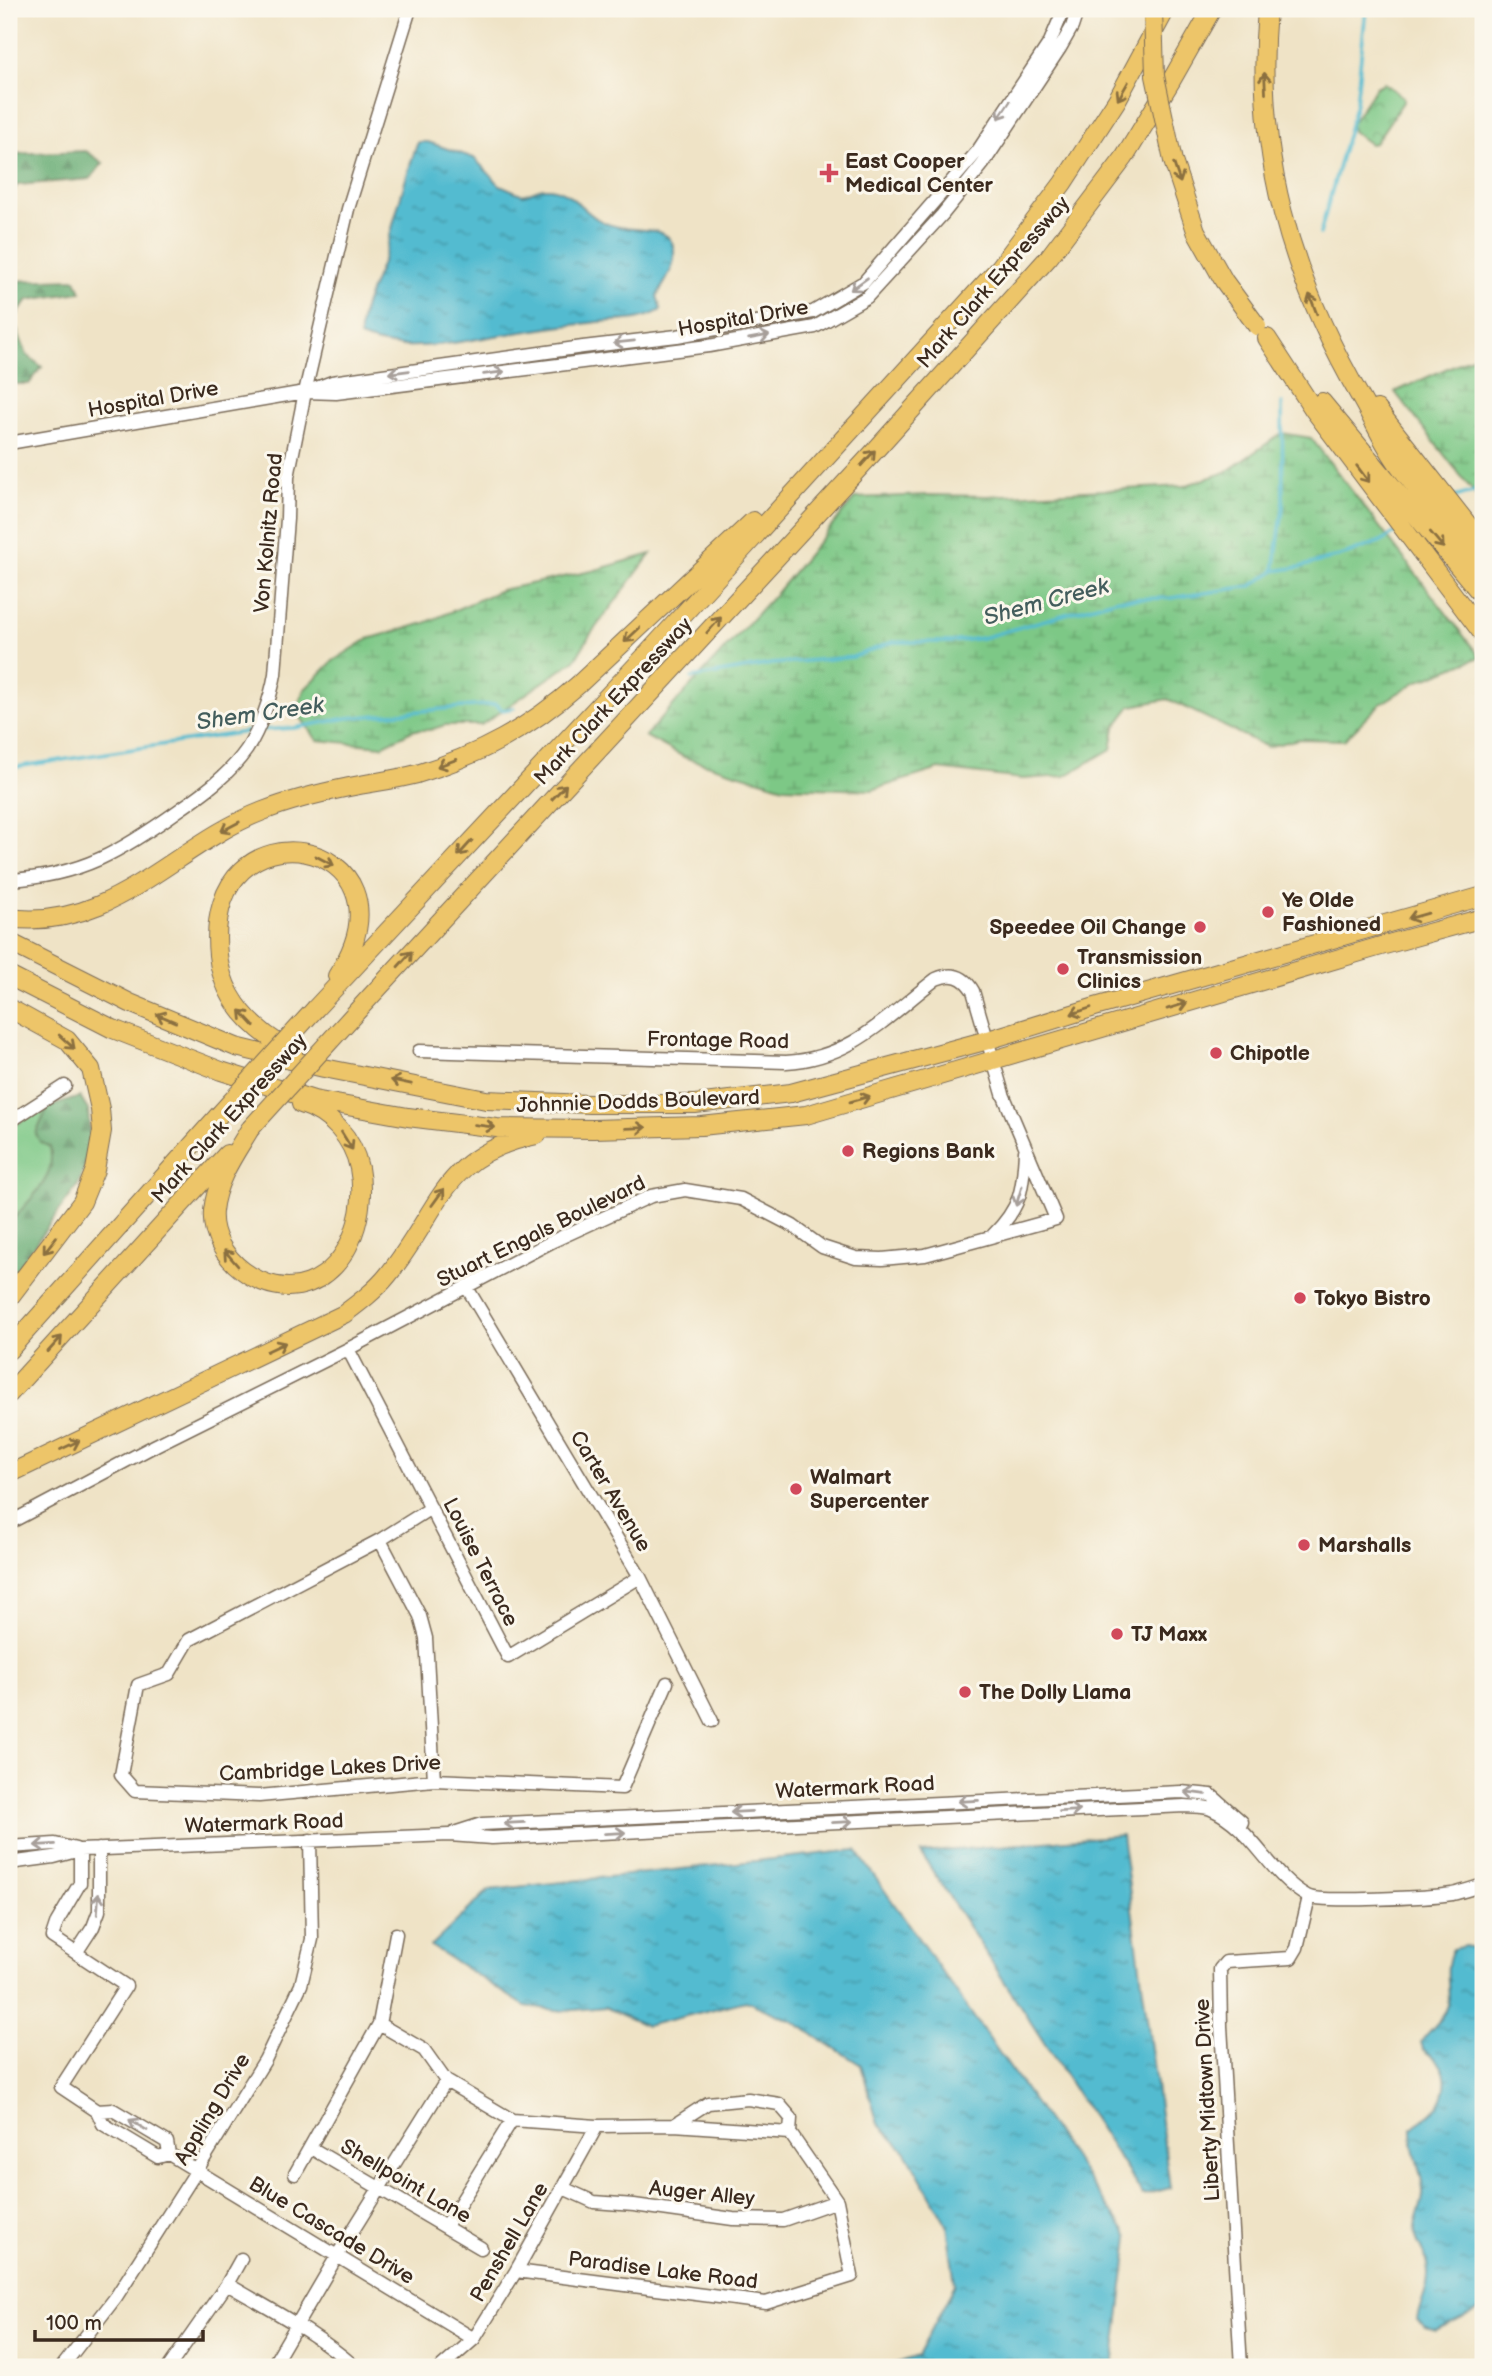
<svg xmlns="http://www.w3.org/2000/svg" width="1492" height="2376" font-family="'Balsamiq Sans',sans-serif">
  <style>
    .green { fill: #7dc886; stroke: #5c7952; stroke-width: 2 }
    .forest { fill: url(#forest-firs); stroke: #506b48; stroke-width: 2 }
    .wetland { fill: url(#wetland-marsh); stroke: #5c7952; stroke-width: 2 }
    .park { fill: url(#park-crowns); stroke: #5c7952; stroke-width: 2 }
    .water { fill: url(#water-ripples); stroke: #477277; stroke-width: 2 }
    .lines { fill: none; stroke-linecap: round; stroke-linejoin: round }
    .stream { stroke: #53bbd0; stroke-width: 3.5 }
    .minor-casing { stroke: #7a6b59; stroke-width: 15 }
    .highway-casing { stroke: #7a6b59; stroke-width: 20 }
    .minor { stroke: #fff; stroke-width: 12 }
    .highway { stroke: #edc569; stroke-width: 18 }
    .highway-bridge-casing { stroke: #7a6b59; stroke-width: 20; stroke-linecap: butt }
    .highway-bridge { stroke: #edc569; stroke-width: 18 }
    .oneway { stroke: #8b7040 }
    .oneway2 { stroke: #a79f9a }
    .poi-dot { fill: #d1495b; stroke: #fbf7ec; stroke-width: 2.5 }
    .labels { text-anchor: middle; stroke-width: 6; stroke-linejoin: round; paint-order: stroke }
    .poi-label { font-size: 21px; font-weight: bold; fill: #3b2a1e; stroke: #fbf7ec; text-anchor: start }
    .street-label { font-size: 21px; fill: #3b2a1e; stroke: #fbf7ec }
    .water-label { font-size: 23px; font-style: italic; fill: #435d5c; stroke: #fbf7ec }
  </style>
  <defs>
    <pattern id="forest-firs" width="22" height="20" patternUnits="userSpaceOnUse" patternTransform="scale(1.75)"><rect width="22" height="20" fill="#66ac73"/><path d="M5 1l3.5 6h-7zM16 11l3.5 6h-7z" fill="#558c5e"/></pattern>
    <pattern id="wetland-marsh" width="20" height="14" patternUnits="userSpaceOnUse" patternTransform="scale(1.75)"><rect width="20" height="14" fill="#7dc886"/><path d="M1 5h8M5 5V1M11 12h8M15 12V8" fill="none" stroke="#68a36d"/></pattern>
    <pattern id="park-crowns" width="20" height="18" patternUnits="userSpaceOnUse" patternTransform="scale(1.75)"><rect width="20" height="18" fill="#7dc886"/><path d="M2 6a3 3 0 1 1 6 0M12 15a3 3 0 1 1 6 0" fill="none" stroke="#68a36d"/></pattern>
    <pattern id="water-ripples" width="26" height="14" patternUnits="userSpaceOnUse" patternTransform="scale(1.75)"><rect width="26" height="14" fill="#53bbd0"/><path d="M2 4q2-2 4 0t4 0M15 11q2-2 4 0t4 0" fill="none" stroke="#4698a8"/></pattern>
  </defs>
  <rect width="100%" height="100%" fill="#fbf7ec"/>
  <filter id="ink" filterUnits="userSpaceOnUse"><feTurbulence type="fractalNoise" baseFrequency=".0143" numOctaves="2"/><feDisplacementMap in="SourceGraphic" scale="14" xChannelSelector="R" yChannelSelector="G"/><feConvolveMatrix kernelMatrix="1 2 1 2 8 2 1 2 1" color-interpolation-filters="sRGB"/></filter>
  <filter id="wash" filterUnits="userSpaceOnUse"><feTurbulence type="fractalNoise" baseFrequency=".00686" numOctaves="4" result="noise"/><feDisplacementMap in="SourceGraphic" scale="28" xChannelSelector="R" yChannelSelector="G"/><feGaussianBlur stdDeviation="1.57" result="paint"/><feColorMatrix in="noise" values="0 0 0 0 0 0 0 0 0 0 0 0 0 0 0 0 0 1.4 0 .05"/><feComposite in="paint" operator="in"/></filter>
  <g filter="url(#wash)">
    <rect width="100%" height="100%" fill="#efe3c6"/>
    <path class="green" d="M48,1107l-12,27c4,3 9,7 12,11 20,25 -26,62 -39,80v-96l33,-21z"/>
    <path class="forest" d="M86,151l17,12 -13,16 -73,6 -8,12v-43z
      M76,279l5,13 -53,8 -15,20 14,35 15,12 -13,17h-20v-103z
      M80,1097l8,13 2,27 -2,23 -10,25 -69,95v-55c18,-26 48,-43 41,-78l-10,-5 -4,-8 12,-27z"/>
    <path class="wetland" d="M1483,352v-1v153l-88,-112z
      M1282,433l29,5 169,219 -64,25 -37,23 -35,35 -45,-1 -32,8 -99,-48 -37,7 -16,21 -4,22 -46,27 -43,3 -83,-10 -67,21 -88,-3 -98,-29 -41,-22 132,-144 78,-94 74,-3 58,1 197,-10 42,-14z
      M651,554l-61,81 -15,25 -94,65h-36l-15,5h-16l-32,16 -65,-6 -21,-29 8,-21 29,-29 35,-22 57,-16 76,-33 91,-19z"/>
    <path class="park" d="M1384,83l19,14v5l-28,41 -5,1 -18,-13 -1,-7 25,-37z"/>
    <path class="water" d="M418,142h10l46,16 26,27 23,10c7,-2 14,-6 21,-7 24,-2 37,22 55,32 7,4 19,7 26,8 13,3 38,-1 46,13 10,19 -5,39 -14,55l4,14c-20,12 -41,10 -63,12 -30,3 -60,7 -90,12 -35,5 -71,14 -107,12 -15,-1 -27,-3 -41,-9 -2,-28 17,-56 25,-83 11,-38 19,-75 33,-112z
      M1122,1835l48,353 -27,7 -222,-342z
      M856,1850l273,387 -16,130h-227l32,-11 37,-72 -8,-59 -41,-73 -28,-28 -17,-59 -69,-44 -46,-20 -100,25 -41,-19 -41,4 -39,-5 -94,-60 58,-56z
      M1465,1946l18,4v358l-47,23 -11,-3 -8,-8c2,-16 12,-30 11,-47 0,-18 -11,-27 -13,-40 -2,-13 9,-26 8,-42 -1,-22 -12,-40 -11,-63 6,-7 11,-7 18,-13 14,-11 21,-36 10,-51 -4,-6 -12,-10 -17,-15l-2,-7c7,-11 20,-20 25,-31 8,-18 -5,-39 7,-62z"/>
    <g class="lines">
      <path class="stream" d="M1320,234l36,-131 10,-94
        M1454,497l19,-5 10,-7
        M1274,571l9,-63 -1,-105
        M692,678l79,-14 82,-7 40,-15h58l31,-4 136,-39 53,-1 80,-12 23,-15 26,-4 47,-13 37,-14 14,-9
        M260,730l34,-2 53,-10 148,-14 8,6 11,-2
        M9,768l243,-37"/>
    </g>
  </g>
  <g filter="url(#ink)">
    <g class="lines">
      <defs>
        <path id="minor" d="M311,390l21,-8 251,-35 94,-11 136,-24 51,-30 113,-130 73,-110 14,-33
          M9,443l296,-51 31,1 373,-47 106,-19 52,-30 75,-82 41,-51 77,-116 12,-21 6,-18
          M9,880c72,-4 113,-29 170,-70 26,-18 50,-35 68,-61 13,-20 24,-52 28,-75l12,-155 1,-42 17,-85 43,-183 62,-200
          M9,1122l56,-36
          M993,1235c28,-28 30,-45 32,-84
          M466,1286l174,291 72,144
          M348,1349l160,308 132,-80
          M431,1508l-51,32 -191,100 -20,34 -31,11 -17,90 14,16 124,5 175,-16 188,8 45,-105
          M9,1523l147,-78 192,-96 205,-108 98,-45 34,-6 56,9 52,27 29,21 34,11 26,1 43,-4 131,-36 -53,-125 -30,-103c-9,-15 -21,-19 -37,-12 -49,37 -83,79 -150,83l-367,-11
          M380,1540l40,76 6,22 8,142
          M454,1833l28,-9 699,-32 30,3 31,27
          M9,1847l46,-3 21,5
          M80,1850v33l-23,39 -5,15 74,49 -65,101 36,24 6,13 55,33 11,-3 305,185
          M9,1863l45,-6 26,-7 369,-15 43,3 693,-32c8,1 19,0 26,3 42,18 57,65 96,87 12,7 125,1 145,-2 10,-2 21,-6 31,-9
          M76,1953l17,-26 6,-16v-62
          M379,2024l45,26 22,31 66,39 85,6 77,-1 116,8 47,68 15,75 -86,27 -250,-32
          M97,2111l16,-1 54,32 2,12
          M674,2125l34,-22 40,-4 31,5 12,14 -1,15
          M311,2148l170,100
          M295,2174l84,-150 17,-90
          M563,2188l31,14 40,3 99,14 50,1 54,-19
          M446,2226l66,-106
          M227,2284c44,26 90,49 128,83
          M62,2367l54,-70 81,-127 68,-110 36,-75 11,-46 -2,-99
          M169,2367l58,-83 14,-25
          M272,2367l65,-111 109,-175
          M442,2367l32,-28 42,-68 81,-145
          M1241,2367l-20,-341 -1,-57 6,-7 65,-4 6,-10 12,-51"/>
        <path id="highway" d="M1267,9c-13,144 23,267 95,391 12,21 22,45 37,65 26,35 56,69 84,103
          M1267,338l47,72 169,224
          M1322,402l161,194
          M1377,409l106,135
          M9,918c104,14 165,-73 254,-107 28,-11 57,-18 86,-24 23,-5 46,-7 68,-13 63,-19 112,-46 161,-89l175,-164
          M9,942l121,61 106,44 88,21 162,32 103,4h106l96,-11 197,-53 107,-33 388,-111
          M9,976l104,53 108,42 93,29 94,17 89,11 96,1 108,-3 105,-11 575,-169 102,-28
          M9,1008l58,32 24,29 9,40 2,22 -7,39 -13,32 -73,96
          M316,1008l332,-355 352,-386 63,-84 54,-83 49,-91
          M359,1009l513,-555 177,-197 75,-99 47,-77 41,-72
          M293,1052c-39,-21 -70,-51 -75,-97 -17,-162 210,-118 119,21
          M250,1129c-15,25 -34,51 -37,82 -4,47 53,89 96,72 43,-17 58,-74 50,-115 -6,-30 -29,-55 -58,-64
          M9,1350l210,-235
          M9,1394l218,-240
          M9,1474l335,-160c16,-12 32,-24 44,-39 53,-65 53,-121 149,-140"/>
      </defs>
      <use href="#minor" class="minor-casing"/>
      <use href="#highway" class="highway-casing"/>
      <use href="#minor" class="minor"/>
      <use href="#highway" class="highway"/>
      <defs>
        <path id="highway-bridge" d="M1153,9l2,67 18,85 23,70 28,50 33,45
          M219,1115l97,-107
          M250,1129l109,-120"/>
      </defs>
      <use href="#highway-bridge" class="highway-bridge-casing"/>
      <use href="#highway-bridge" class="highway-bridge"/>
    </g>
    <defs><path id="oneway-shaft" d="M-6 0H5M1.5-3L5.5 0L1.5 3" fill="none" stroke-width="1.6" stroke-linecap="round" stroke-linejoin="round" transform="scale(1.75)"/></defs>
    <g class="oneway">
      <use href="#oneway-shaft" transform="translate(1265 83) rotate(-93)"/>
      <use href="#oneway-shaft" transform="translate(1123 91) rotate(120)"/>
      <use href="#oneway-shaft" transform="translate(1177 173) rotate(71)"/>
      <use href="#oneway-shaft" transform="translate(1313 304) rotate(-111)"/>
      <use href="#oneway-shaft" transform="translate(868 458) rotate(-48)"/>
      <use href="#oneway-shaft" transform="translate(1363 474) rotate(53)"/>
      <use href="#oneway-shaft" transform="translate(1437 540) rotate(50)"/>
      <use href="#oneway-shaft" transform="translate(714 625) rotate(-47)"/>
      <use href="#oneway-shaft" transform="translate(632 635) rotate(137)"/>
      <use href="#oneway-shaft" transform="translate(447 763) rotate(160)"/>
      <use href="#oneway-shaft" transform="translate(559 792) rotate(-46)"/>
      <use href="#oneway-shaft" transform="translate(230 827) rotate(152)"/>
      <use href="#oneway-shaft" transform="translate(465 848) rotate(132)"/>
      <use href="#oneway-shaft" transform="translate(325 861) rotate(28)"/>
      <use href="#oneway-shaft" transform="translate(1418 916) rotate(164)"/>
      <use href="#oneway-shaft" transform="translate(405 959) rotate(-48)"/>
      <use href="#oneway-shaft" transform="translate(1177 1006) rotate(-17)"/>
      <use href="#oneway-shaft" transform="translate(1081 1011) rotate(162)"/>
      <use href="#oneway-shaft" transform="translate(166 1018) rotate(-157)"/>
      <use href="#oneway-shaft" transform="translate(247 1018) rotate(-133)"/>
      <use href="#oneway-shaft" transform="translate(67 1042) rotate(42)"/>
      <use href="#oneway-shaft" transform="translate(401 1082) rotate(-168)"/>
      <use href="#oneway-shaft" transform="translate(860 1099) rotate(-16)"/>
      <use href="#oneway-shaft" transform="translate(485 1126) rotate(7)"/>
      <use href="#oneway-shaft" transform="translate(636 1128) rotate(-2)"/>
      <use href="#oneway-shaft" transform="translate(347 1141) rotate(58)"/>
      <use href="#oneway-shaft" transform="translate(438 1197) rotate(-54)"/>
      <use href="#oneway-shaft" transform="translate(50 1245) rotate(128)"/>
      <use href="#oneway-shaft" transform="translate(231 1258) rotate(-131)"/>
      <use href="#oneway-shaft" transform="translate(55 1344) rotate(-48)"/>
      <use href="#oneway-shaft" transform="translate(276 1347) rotate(-25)"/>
      <use href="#oneway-shaft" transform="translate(70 1445) rotate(-25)"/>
    </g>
    <g class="oneway2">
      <use href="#oneway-shaft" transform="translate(1004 110) rotate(124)"/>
      <use href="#oneway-shaft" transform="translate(859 284) rotate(144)"/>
      <use href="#oneway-shaft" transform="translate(759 337) rotate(-10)"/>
      <use href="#oneway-shaft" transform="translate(624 342) rotate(174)"/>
      <use href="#oneway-shaft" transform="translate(399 372) rotate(172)"/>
      <use href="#oneway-shaft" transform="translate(494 373) rotate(-7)"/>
      <use href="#oneway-shaft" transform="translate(1019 1196) rotate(107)"/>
      <use href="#oneway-shaft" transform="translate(1195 1793) rotate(-173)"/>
      <use href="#oneway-shaft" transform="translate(968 1801) rotate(177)"/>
      <use href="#oneway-shaft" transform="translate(1070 1811) rotate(-3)"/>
      <use href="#oneway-shaft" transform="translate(741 1812) rotate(177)"/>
      <use href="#oneway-shaft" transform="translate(842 1822) rotate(-3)"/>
      <use href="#oneway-shaft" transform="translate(514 1823) rotate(177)"/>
      <use href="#oneway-shaft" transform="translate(615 1833) rotate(-3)"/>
      <use href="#oneway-shaft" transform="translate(45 1845) rotate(177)"/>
      <use href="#oneway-shaft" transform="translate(98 1904) rotate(-86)"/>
      <use href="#oneway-shaft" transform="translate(138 2125) rotate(-149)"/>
    </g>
  </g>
  <g class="poi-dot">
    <path d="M825.5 162.5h7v7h7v7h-7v7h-7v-7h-7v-7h7z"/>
    <circle cx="1268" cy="912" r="7"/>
    <circle cx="1200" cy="927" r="7"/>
    <circle cx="1063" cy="969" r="7"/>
    <circle cx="1216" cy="1053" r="7"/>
    <circle cx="848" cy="1151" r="7"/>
    <circle cx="1300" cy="1298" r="7"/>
    <circle cx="796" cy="1489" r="7"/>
    <circle cx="1304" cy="1545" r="7"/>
    <circle cx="1117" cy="1634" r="7"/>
    <circle cx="965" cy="1692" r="7"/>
  </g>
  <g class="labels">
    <g class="poi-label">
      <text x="845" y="168">East Cooper<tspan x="845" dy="24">Medical Center</tspan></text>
      <text x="1282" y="907">Ye Olde<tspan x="1282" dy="24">Fashioned</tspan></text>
      <text x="1186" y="934" text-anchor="end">Speedee Oil Change</text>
      <text x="1077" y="964">Transmission<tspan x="1077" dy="24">Clinics</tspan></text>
      <text x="1230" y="1060">Chipotle</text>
      <text x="862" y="1158">Regions Bank</text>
      <text x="1314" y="1305">Tokyo Bistro</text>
      <text x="810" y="1484">Walmart<tspan x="810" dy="24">Supercenter</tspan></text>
      <text x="1318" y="1552">Marshalls</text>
      <text x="1131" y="1641">TJ Maxx</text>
      <text x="979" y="1699">The Dolly Llama</text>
    </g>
    <g class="street-label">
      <text transform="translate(993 282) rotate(-49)" y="7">Mark Clark Expressway</text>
      <text transform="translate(743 318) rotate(-10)" y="7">Hospital Drive</text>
      <text transform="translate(153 399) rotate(-10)" y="7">Hospital Drive</text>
      <text transform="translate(268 533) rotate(-85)" y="7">Von Kolnitz Road</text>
      <text transform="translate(613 701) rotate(-47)" y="7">Mark Clark Expressway</text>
      <text transform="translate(718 1040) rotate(1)" y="7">Frontage Road</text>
      <text transform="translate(638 1101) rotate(-2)" y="7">Johnnie Dodds Boulevard</text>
      <text transform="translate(229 1118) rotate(-48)" y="7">Mark Clark Expressway</text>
      <text transform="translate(541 1231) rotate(-26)" y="7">Stuart Engals Boulevard</text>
      <text transform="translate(611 1491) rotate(59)" y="7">Carter Avenue</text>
      <text transform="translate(481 1562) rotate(63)" y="7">Louise Terrace</text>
      <text transform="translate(330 1768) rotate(-3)" y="7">Cambridge Lakes Drive</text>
      <text transform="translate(855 1787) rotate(-3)" y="7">Watermark Road</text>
      <text transform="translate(264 1823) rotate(-2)" y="7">Watermark Road</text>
      <text transform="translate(1207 2100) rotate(-93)" y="7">Liberty Midtown Drive</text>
      <text transform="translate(212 2109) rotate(-59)" y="7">Appling Drive</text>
      <text transform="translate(406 2181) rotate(30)" y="7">Shellpoint Lane</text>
      <text transform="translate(702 2193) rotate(6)" y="7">Auger Alley</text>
      <text transform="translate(332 2230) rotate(31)" y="7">Blue Cascade Drive</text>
      <text transform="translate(509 2242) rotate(-60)" y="7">Penshell Lane</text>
      <text transform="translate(663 2270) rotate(7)" y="7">Paradise Lake Road</text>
    </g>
    <g class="water-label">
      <text transform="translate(1046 601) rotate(-15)" y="8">Shem Creek</text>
      <text transform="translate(260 713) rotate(-8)" y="8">Shem Creek</text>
    </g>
  </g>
  <rect width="1492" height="2376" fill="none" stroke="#fbf7ec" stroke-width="35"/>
  <path d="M35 2330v10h168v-10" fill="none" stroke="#3b2a1e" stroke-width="3.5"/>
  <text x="46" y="2330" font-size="21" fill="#3b2a1e" stroke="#fbf7ec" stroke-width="5" paint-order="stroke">100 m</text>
</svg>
